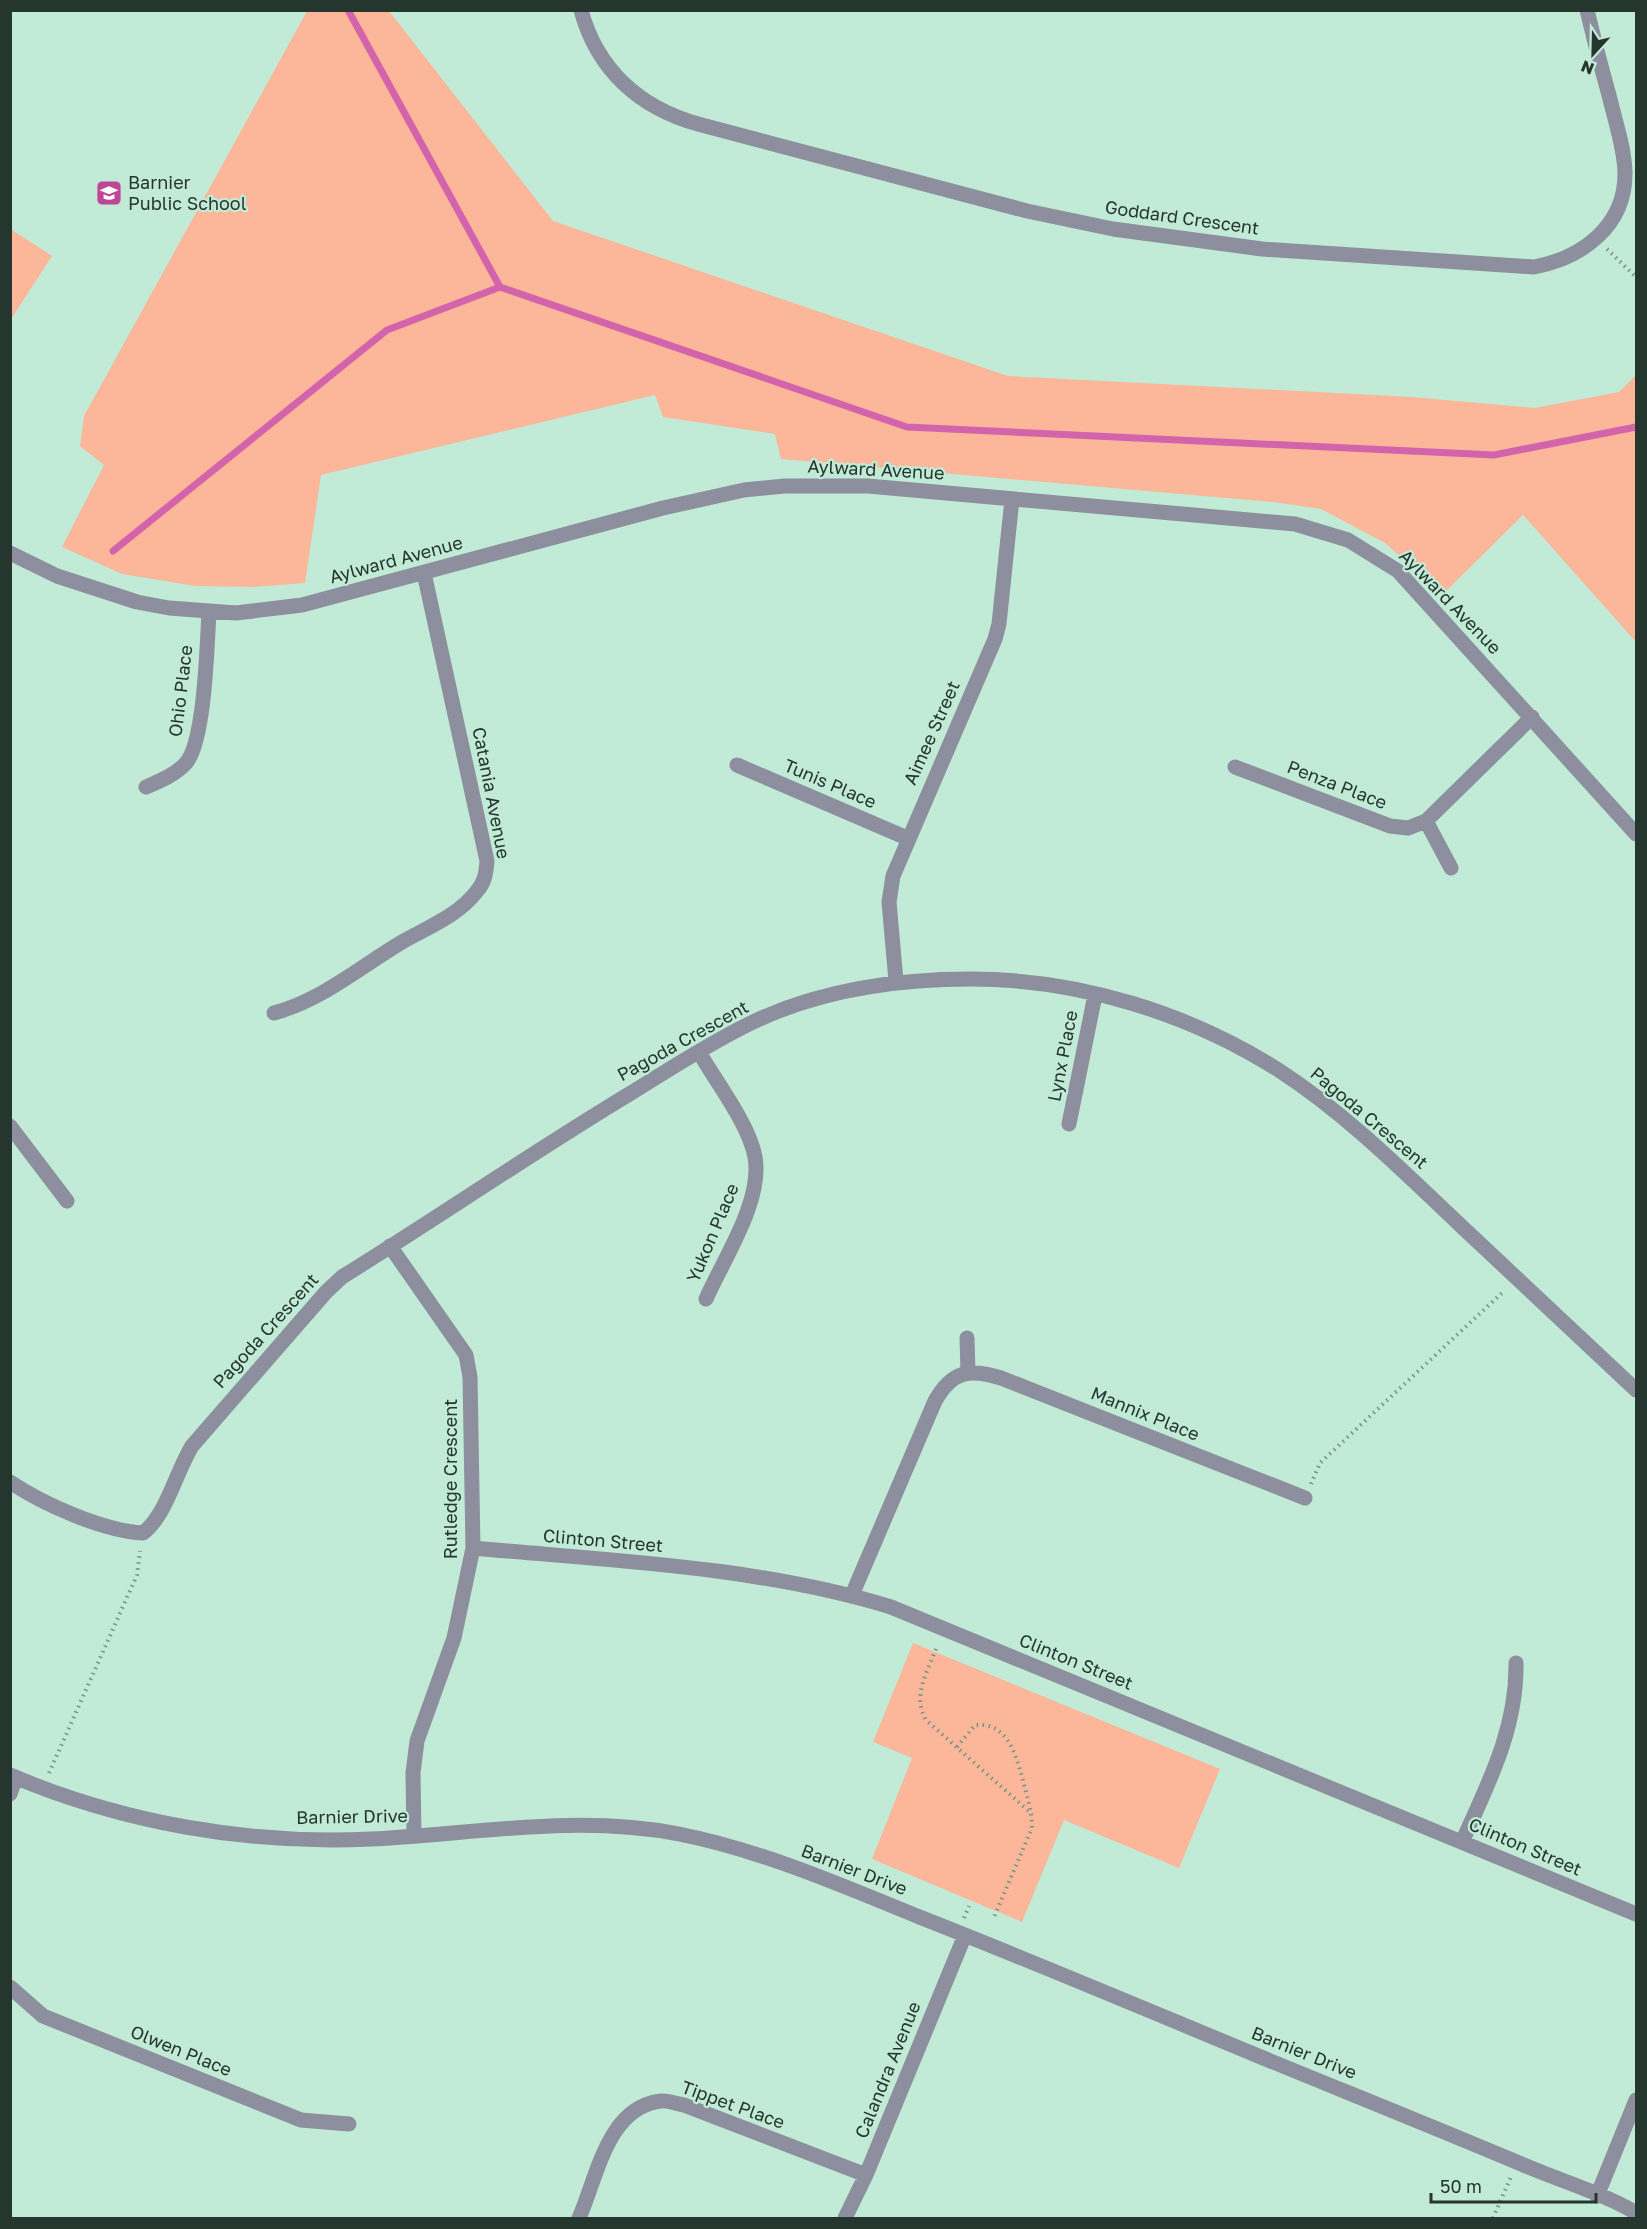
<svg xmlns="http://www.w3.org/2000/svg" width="1647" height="2229" font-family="'Golos Text',sans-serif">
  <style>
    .green { fill: #fcb699 }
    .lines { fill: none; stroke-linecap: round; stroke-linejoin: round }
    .stream { stroke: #d364ac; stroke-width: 7 }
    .path { stroke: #759385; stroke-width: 4; stroke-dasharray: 1.5 4.5; stroke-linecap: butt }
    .minor { stroke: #8d8e9e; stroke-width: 15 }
    .labels { text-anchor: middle; stroke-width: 4.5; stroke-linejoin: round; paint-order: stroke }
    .poi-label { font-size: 18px; fill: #25362e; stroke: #c1ebd6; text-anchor: start }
    .street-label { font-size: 18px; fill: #25362e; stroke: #c1ebd6 }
  </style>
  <rect width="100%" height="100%" fill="#c1ebd6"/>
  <path class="green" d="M307,11h82l164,210 455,155 404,21 123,11 84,-16 17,-17v267l-113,-127 -80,79 -58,-51 -64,-34 -48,-7 -492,-43 -6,-25 -112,-17 -8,-22 -334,80 -16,108 -52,4 -58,-1 -73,-12 -60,-27 42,-82 -24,-19 4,-30z
    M12,230l40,26 -41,63 -1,-87z
    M913,1643l307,126 -41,99 -115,-48 -42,102 -150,-63 40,-101 -39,-16z"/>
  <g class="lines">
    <path class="stream" d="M348,10l152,277
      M113,551l274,-221 113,-43 407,140 587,28 142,-28"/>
    <path class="path" d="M1607,249l29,28
      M1311,1484l9,-21 184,-172
      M936,1649c-9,24 -24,47 -10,71l106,94
      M957,1747l18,-22c33,-3 41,30 48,56 4,15 9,30 9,47l-38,89
      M49,1773l88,-198 3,-24
      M964,1918l5,-12
      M1493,2218l18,-41"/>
    <path class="minor" d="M581,10c16,60 59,98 117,114l329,87 86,18 149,20 272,18c48,-9 92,-41 91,-95 -1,-26 -10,-51 -16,-77 -8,-28 -15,-56 -22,-85
      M10,553l47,23 80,26 32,6 67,5 66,-8 361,-97 81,-18 40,-4h84l427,38 53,16 50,31 238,263
      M737,765l170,73
      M1235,767l155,59 18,2 18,-7 106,-104
      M146,787c14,-6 29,-12 40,-24 19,-22 21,-119 23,-151
      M1426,821l25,47
      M896,981l-7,-79 4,-26 102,-237 4,-15 13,-125
      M274,1013c48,-13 86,-46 128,-71 26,-15 56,-26 75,-51 8,-9 9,-18 10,-30l-63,-288
      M699,1052c17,30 50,72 56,105 8,44 -32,103 -49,142
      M1069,1124l26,-129
      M10,1126l57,75
      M390,1246l76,109 4,22 3,171 -19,90 -37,103 -4,32 1,63
      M967,1338l1,34
      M10,1482c33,22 93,49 133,51 23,-17 33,-61 49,-87l134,-154 16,-15c97,-60 191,-125 289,-184 39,-24 77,-49 118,-69 69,-34 146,-45 222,-45 108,0 218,34 309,92 66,43 122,99 179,153 59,56 118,111 177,166
      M473,1548c140,13 283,18 418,59l745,307
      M852,1595l83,-194c17,-30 34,-33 66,-23l304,120
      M10,1775c113,48 239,70 361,64 103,-5 205,-25 308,-5 85,17 164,52 243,84 112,44 223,91 334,137 90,37 180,73 270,111 35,15 79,28 110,47
      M10,1794l6,-17
      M1462,1842c26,-58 55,-113 54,-179
      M10,1987l33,29 258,104 48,4
      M1597,2196l39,-96
      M579,2218c18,-40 28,-111 82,-117 7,-1 16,3 23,4l182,70
      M845,2218l21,-43 99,-240"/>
  </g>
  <defs>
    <symbol id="school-square" viewBox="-11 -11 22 22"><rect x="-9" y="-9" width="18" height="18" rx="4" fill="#bf4597" stroke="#c1ebd6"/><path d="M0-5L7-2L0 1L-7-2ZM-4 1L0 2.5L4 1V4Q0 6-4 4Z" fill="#fff"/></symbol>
  </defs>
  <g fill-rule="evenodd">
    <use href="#school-square" x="94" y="178" width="30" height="30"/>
  </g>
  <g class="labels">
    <g class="poi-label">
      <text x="128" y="189">Barnier<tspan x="128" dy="21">Public School</tspan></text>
    </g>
    <g class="street-label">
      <text transform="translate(1182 218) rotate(8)" y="6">Goddard Crescent</text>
      <text transform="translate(876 470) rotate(3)" y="6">Aylward Avenue</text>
      <text transform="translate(396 560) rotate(-15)" y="6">Aylward Avenue</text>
      <text transform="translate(1450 602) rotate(46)" y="6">Aylward Avenue</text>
      <text transform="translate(181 691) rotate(-83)" y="6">Ohio Place</text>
      <text transform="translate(932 733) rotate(-66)" y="6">Aimee Street</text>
      <text transform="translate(830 784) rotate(23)" y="6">Tunis Place</text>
      <text transform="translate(1337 785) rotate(21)" y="6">Penza Place</text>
      <text transform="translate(491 793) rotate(79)" y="6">Catania Avenue</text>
      <text transform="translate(683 1041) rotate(-29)" y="6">Pagoda Crescent</text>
      <text transform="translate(1063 1056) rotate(-79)" y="6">Lynx Place</text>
      <text transform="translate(1369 1118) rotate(40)" y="6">Pagoda Crescent</text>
      <text transform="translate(713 1233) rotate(-67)" y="6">Yukon Place</text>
      <text transform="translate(266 1331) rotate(-48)" y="6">Pagoda Crescent</text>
      <text transform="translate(1145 1414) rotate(22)" y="6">Mannix Place</text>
      <text transform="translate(451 1479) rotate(-90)" y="6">Rutledge Crescent</text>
      <text transform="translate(603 1541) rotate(5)" y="6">Clinton Street</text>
      <text transform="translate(1076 1662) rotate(22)" y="6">Clinton Street</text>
      <text transform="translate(352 1817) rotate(-1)" y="6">Barnier Drive</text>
      <text transform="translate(1525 1847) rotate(23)" y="6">Clinton Street</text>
      <text transform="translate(854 1870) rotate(21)" y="6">Barnier Drive</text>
      <text transform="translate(181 2051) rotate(22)" y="6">Olwen Place</text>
      <text transform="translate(1304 2053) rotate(22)" y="6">Barnier Drive</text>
      <text transform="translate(888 2070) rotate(-68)" y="6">Calandra Avenue</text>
      <text transform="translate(733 2105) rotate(20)" y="6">Tippet Place</text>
    </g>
  </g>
  <rect width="1647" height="2229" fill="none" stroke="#25362e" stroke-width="24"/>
  <g transform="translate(1593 54) rotate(202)" stroke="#c1ebd6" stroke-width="4.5" paint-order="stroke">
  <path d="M0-4.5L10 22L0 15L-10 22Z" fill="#25362e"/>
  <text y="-9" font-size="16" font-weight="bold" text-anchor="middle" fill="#25362e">N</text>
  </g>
  <path d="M1431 2193v9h165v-9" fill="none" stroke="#25362e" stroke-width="3"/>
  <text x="1440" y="2193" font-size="18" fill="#25362e" stroke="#c1ebd6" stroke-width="4.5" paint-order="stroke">50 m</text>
</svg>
